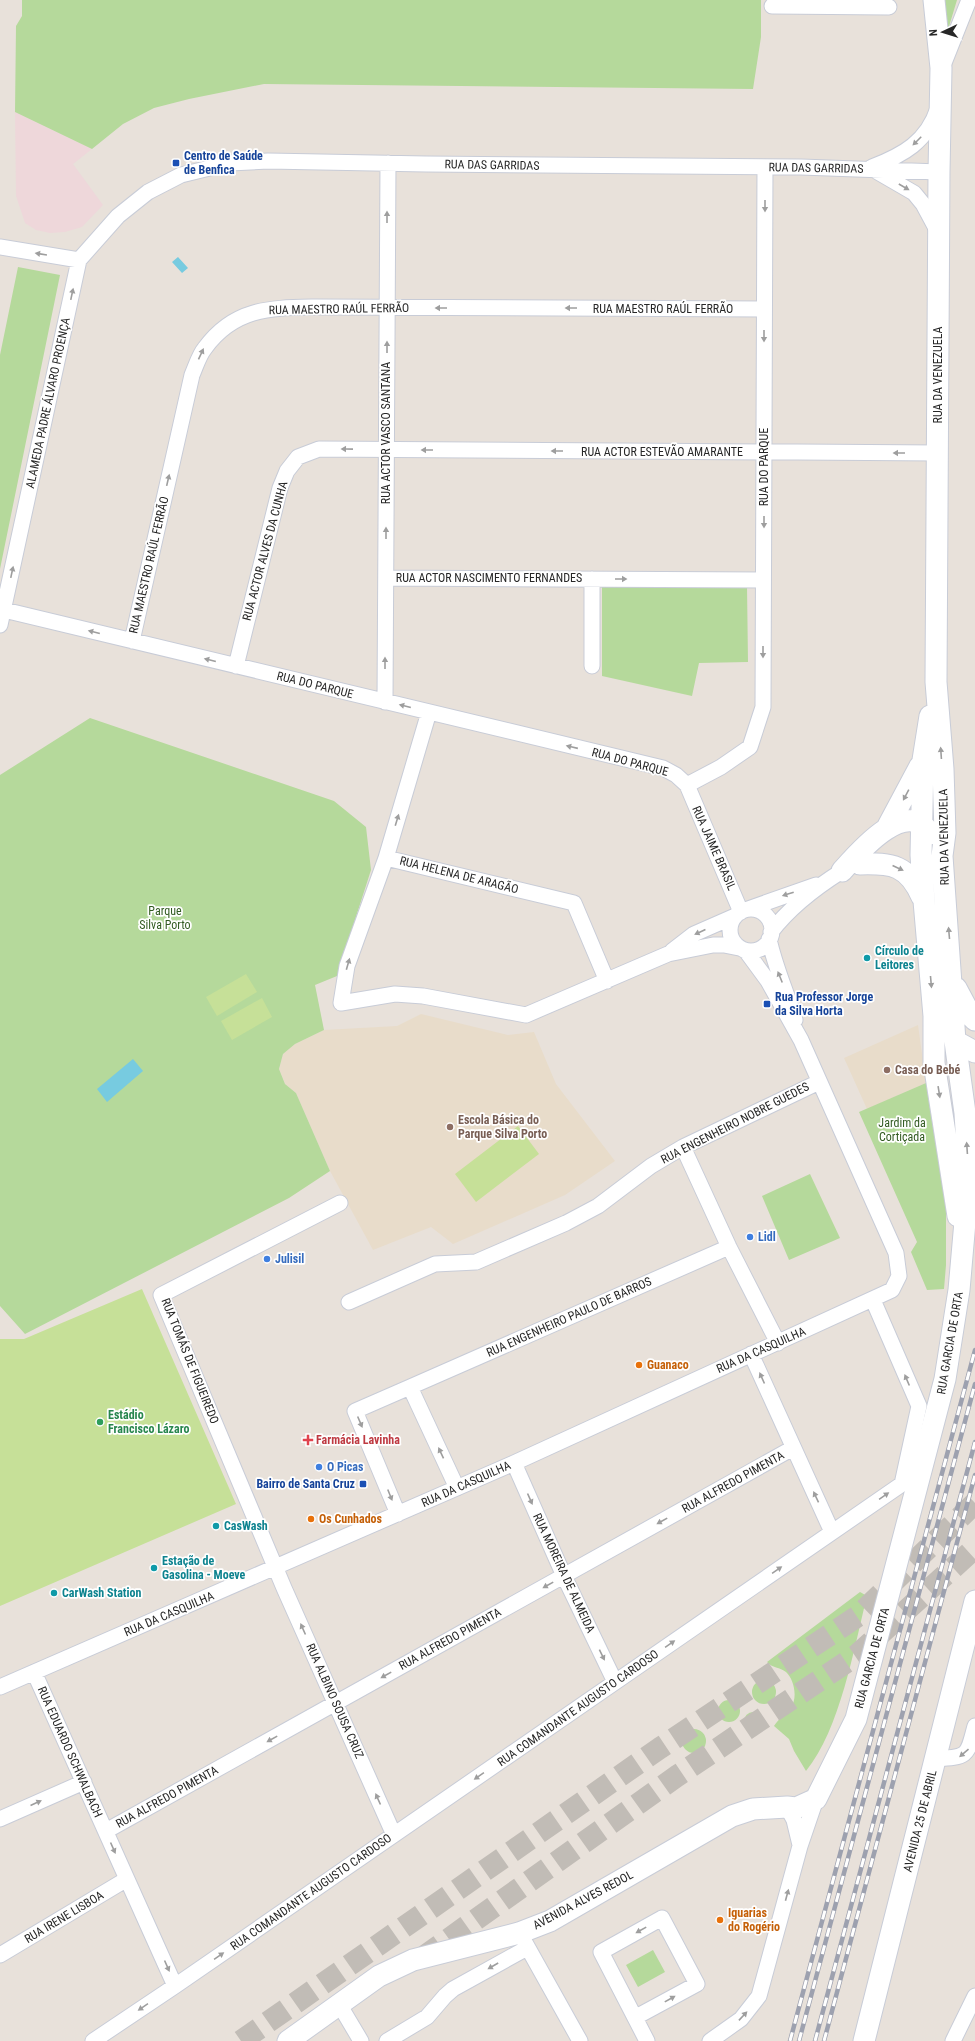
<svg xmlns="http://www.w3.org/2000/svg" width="975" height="2041" font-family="'Roboto Condensed',sans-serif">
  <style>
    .education { fill: #e8dcca }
    .medical { fill: #eed7da }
    .green { fill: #b5d99b }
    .pitch { fill: #c6e098 }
    .water { fill: #77cbe0 }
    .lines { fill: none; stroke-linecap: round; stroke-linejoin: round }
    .highway-tunnel { stroke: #c1bcb6; stroke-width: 22; stroke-dasharray: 22 11; stroke-linecap: butt }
    .street-casing { stroke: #c8ccd7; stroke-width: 17 }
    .secondary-casing { stroke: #c8ccd7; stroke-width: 23 }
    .street { stroke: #fff; stroke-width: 15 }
    .secondary { stroke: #fff; stroke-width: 21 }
    .rail-casing { stroke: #9da1af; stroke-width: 4.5 }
    .rail { stroke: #fff; stroke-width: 3; stroke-dasharray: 9; stroke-linecap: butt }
    .oneway { fill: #9e9e9e }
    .transit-dot { fill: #1a4fb4; stroke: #fff; stroke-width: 1.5 }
    .culture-dot { fill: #0f9aa8; stroke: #fff; stroke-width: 1.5 }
    .education-dot { fill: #8d6e63; stroke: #fff; stroke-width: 1.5 }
    .shop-dot { fill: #3f7fe0; stroke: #fff; stroke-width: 1.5 }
    .food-dot { fill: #e8710a; stroke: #fff; stroke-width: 1.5 }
    .leisure-dot { fill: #2e9e5b; stroke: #fff; stroke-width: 1.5 }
    .health-dot { fill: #e0444e; stroke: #fff; stroke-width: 1.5 }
    .labels { text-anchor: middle; stroke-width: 3.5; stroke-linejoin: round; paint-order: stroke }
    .transit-label { font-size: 12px; font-weight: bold; fill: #164399; stroke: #fff; text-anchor: start }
    .street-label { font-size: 12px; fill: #272727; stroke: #fff }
    .park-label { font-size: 12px; fill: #315a20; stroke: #fff }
    .culture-label { font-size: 12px; font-weight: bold; fill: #0d838f; stroke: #fff; text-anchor: start }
    .education-label { font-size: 12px; font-weight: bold; fill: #785e54; stroke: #fff; text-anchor: start }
    .shop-label { font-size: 12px; font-weight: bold; fill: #366cbe; stroke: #fff; text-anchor: start }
    .food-label { font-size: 12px; font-weight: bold; fill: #c56008; stroke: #fff; text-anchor: start }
    .leisure-label { font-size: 12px; font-weight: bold; fill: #27864d; stroke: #fff; text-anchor: start }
    .health-label { font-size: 12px; font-weight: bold; fill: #be3a42; stroke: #fff; text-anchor: start }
  </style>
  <rect width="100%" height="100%" fill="#e8e1da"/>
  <path class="education" d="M421,1014l87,21 26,-3 22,52 59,77 -50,34 -112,49 -22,-17 -58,23 -43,-79 -34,-78 -11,-9 -6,-15 4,-15 12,-10 29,-14 73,-4z
    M918,1025l8,58 -59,26 -23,-51z"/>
  <path class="medical" d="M15,112l77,37 -19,15 30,41 -21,22 -17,5 -15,1 -14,-3 -11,-7 -9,-27z"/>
  <path class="green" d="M22,0h739v37l-8,52 -489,-5 -75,15 -35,9 -31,16 -31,25 -77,-37 1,-86 6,-10z
    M943,0h14l-10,33z
    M18,267l42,8 -60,294v-214z
    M602,585l145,1 1,76 -49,1 -7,33 -90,-20z
    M90,718l244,83 32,26 5,43 -34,106 -22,9 9,45 -29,14 -12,10 -4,15 6,15 11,9 34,78 -41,27 -264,136 -25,-28v-531z
    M926,1083l20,126v56l-2,24 -17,1 -16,-38 6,-10 -58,-130z
    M810,1174l30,64 -51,22 -27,-64z
    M860,1592l7,4c-13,52 -27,134 -61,175l-12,-20 -5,-12 -15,-13c5,-8 12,-12 17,-19 7,-9 3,-28 -5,-35 -6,-5 -14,-4 -19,-10z
    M752 1692a12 12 0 1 1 24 0a12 12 0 1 1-24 0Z
    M718 1711a11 11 0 1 1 22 0a11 11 0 1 1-22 0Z
    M744 1721a9 9 0 1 1 18 0a9 9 0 1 1-18 0Z
    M682 1741a12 12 0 1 1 24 0a12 12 0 1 1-24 0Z
    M653,1950l12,22 -27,15 -12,-22z"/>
  <path class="pitch" d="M246,974l11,18 -40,24 -11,-19z
    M262,998l10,19 -40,23 -11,-19z
    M518,1126l21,28 -63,48 -21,-28z
    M142,1289l94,215 -236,102v-267h24z"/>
  <path class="water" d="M178,257l10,11 -6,5 -10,-11z
    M133,1059l10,12 -36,31 -10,-13z"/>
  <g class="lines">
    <path class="highway-tunnel" d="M422,1958l255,-182 180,-121 118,-107
      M241,2041l419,-293 198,-132 117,-113"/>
    <defs>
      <path id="street" d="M772,6l117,1
        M942,68l27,-68
        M872,167c31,-12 55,-25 66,-59
        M876,171l38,22 9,11 15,28
        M0,247l79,13
        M386,578l377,2
        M0,609l663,159 13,7 11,10 54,127
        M0,625l79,-365 39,-44 30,-24 33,-17 49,-12 38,-2 158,3 375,3 138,5
        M132,641l60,-266c4,-9 7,-20 13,-27 30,-41 67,-40 112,-41l447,2
        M236,666l44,-178 7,-17 11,-14 21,-8 619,4
        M592,666v-87
        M385,702l3,-539
        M429,712l-43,146 -39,108 -6,37 54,-9 28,2 103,19 142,-61 45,-9h11l15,3
        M687,785l34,-18 29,-20 13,-40 2,-540
        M386,858l188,45 33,78
        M748,909l68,-24
        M730 930a21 21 0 1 1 42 0a21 21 0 1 1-42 0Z
        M771,932c19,-25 44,-44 71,-61
        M769,939c6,28 18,54 26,81
        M672,951l22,-17 41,-18
        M683,1147l46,100 49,96
        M340,1203l-179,92 123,293 110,247
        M349,1302l86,-38 41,-2 90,-39 32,-17 53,-40 32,-19 136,-65
        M751,1354l81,178
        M410,1387l319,-140
        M514,1463l50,113 51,106
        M398,1514l-43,-103 55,-24 47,101
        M34,1672l141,314
        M0,1687l514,-224 378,-173 7,-14 -3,-23 -95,-213 -33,-59 -22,-30
        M935,1759c33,-2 32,-2 40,-33
        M787,1807l7,13 6,25
        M0,1819l84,-37
        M106,1831l687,-383
        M523,1939l57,102
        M0,1955l127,-76
        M339,2004l22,37
        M636,2017l61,-33 -35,-66 -61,34 46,89
        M93,2041l82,-55 727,-502 17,-78 -46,-106
        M387,2041l40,-24 18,-21 8,-7 74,-41
        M710,2041l31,-22 18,-23 41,-150 16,-47
        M953,2041l22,-45"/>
      <path id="secondary" d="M930,716l-7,44 -2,95 3,46 10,115v47l24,153
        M887,828l33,-62
        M860,864c32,-1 48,1 62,33
        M842,871c16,-18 65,-76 88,-37
        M956,988l15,28 4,4
        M955,1041l20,11
        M288,2041l91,-65 34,-16 106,-27 31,-12 182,-105 21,-7 34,-2 9,1 20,-9 40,-80 89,-340 14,-89 10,-114 -4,-63 -10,-72 -13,-185 3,-23 -2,-64 -7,-87 3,-510 2,-104 -7,-68
        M864,2041l111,-440"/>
    </defs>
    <use href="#street" class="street-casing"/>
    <use href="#secondary" class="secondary-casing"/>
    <use href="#street" class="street"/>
    <use href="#secondary" class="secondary"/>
    <defs>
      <path id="rail" d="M790,2041l185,-691
        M799,2041l176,-657
        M815,2041l160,-599
        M824,2041l151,-566"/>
    </defs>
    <use href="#rail" class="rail-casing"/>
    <use href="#rail" class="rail"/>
  </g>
  <defs><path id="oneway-solid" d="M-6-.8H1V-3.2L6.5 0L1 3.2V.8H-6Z"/></defs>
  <g class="oneway">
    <use href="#oneway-solid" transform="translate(917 141) rotate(135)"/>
    <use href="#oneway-solid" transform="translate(904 187) rotate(30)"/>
    <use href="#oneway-solid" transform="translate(765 206) rotate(90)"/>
    <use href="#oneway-solid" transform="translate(387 217) rotate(-90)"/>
    <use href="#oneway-solid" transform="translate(41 254) rotate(-171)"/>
    <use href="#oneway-solid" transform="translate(72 294) rotate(-78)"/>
    <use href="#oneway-solid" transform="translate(441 308) rotate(-180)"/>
    <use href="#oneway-solid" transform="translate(571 308) rotate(-180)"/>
    <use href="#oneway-solid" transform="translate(764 336) rotate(90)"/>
    <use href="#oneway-solid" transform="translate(387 347) rotate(-90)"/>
    <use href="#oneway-solid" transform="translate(201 354) rotate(-65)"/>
    <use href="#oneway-solid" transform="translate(347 449) rotate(-179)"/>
    <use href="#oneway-solid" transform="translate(427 450) rotate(-180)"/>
    <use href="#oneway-solid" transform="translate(557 451) rotate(-180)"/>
    <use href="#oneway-solid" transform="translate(899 453) rotate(-180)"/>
    <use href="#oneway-solid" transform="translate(168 480) rotate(-77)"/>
    <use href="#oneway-solid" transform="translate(764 522) rotate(90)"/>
    <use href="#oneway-solid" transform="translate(386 533) rotate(-90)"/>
    <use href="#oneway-solid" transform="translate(12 572) rotate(-78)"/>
    <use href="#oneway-solid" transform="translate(621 579)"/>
    <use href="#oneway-solid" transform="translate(94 632) rotate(-166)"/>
    <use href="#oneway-solid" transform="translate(763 652) rotate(90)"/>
    <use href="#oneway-solid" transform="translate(210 660) rotate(-166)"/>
    <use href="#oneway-solid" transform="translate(385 663) rotate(-90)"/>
    <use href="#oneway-solid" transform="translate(405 706) rotate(-166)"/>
    <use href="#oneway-solid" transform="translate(572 747) rotate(-167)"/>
    <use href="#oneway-solid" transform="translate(941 753) rotate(-94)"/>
    <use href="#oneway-solid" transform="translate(906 795) rotate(118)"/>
    <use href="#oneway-solid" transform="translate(397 820) rotate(-73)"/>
    <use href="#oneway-solid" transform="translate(898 868) rotate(25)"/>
    <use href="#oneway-solid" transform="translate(788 894) rotate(162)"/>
    <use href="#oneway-solid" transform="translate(700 932) rotate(155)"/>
    <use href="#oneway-solid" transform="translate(949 933) rotate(-95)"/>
    <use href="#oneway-solid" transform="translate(348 964) rotate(-74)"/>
    <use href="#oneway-solid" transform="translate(780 977) rotate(-112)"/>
    <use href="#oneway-solid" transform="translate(931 982) rotate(85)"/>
    <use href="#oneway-solid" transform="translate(939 1092) rotate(81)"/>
    <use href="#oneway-solid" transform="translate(967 1148) rotate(-94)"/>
    <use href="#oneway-solid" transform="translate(762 1378) rotate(-114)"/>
    <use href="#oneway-solid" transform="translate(907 1380) rotate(-113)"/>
    <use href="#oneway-solid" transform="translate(360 1422) rotate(67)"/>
    <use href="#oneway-solid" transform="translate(441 1453) rotate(-115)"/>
    <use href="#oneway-solid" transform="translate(390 1495) rotate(68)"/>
    <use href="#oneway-solid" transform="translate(884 1496) rotate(-35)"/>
    <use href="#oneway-solid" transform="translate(816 1497) rotate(-115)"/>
    <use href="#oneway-solid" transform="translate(530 1499) rotate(66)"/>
    <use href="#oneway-solid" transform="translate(662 1521) rotate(151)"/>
    <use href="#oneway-solid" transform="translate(777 1570) rotate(-35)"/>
    <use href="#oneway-solid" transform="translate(548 1585) rotate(151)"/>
    <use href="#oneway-solid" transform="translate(303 1629) rotate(-114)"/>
    <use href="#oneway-solid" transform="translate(670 1644) rotate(-35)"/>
    <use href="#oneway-solid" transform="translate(602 1655) rotate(64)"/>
    <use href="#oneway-solid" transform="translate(386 1675) rotate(151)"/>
    <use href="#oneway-solid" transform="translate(272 1739) rotate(151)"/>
    <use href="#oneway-solid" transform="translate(964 1753) rotate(139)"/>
    <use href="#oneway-solid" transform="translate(479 1776) rotate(145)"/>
    <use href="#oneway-solid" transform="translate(378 1799) rotate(-114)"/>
    <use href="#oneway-solid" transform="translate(36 1803) rotate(-24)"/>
    <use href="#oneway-solid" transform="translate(113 1848) rotate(66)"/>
    <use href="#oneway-solid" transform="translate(787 1895) rotate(-75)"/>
    <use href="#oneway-solid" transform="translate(641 1930) rotate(151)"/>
    <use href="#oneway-solid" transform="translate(219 1956) rotate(-35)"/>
    <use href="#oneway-solid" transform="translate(167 1966) rotate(66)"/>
    <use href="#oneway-solid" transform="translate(493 1966) rotate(150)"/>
    <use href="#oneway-solid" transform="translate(670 1999) rotate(-29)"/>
    <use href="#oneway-solid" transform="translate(143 2007) rotate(146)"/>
    <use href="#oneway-solid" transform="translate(743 2016) rotate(-47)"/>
  </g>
  <g class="transit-dot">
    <rect x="172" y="159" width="8" height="8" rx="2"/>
    <rect x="763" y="1000" width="8" height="8" rx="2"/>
    <rect x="359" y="1480" width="8" height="8" rx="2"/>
  </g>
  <g class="culture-dot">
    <circle cx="867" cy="958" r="4"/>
    <circle cx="216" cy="1526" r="4"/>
    <circle cx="154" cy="1568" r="4"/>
    <circle cx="54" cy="1593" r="4"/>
  </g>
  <g class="education-dot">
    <circle cx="887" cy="1070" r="4"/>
    <circle cx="450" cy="1127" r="4"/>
  </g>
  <g class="shop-dot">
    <circle cx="750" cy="1237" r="4"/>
    <circle cx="267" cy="1259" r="4"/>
    <circle cx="319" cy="1467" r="4"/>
  </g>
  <g class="food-dot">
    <circle cx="639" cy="1365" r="4"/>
    <circle cx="311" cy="1519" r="4"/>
    <circle cx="720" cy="1920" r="4"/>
  </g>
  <circle class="leisure-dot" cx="100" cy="1422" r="4"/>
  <path class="health-dot" d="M306 1434h4v4h4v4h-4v4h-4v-4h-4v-4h4z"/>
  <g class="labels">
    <g class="transit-label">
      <text x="184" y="160">Centro de Saúde<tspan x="184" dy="14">de Benfica</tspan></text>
      <text x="775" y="1001">Rua Professor Jorge<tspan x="775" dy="14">da Silva Horta</tspan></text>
      <text x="355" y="1488" text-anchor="end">Bairro de Santa Cruz</text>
    </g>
    <g class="street-label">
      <text transform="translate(492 165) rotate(1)" y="4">RUA DAS GARRIDAS</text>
      <text transform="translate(816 168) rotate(1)" y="4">RUA DAS GARRIDAS</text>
      <text transform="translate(339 309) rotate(-1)" y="4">RUA MAESTRO RAÚL FERRÃO</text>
      <text x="663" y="313">RUA MAESTRO RAÚL FERRÃO</text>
      <text transform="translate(938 375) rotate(-90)" y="4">RUA DA VENEZUELA</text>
      <text transform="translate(48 403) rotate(-78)" y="4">ALAMEDA PADRE ÁLVARO PROENÇA</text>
      <text transform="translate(386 433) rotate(-90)" y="4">RUA ACTOR VASCO SANTANA</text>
      <text x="662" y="456">RUA ACTOR ESTEVÃO AMARANTE</text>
      <text transform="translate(764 467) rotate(-90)" y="4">RUA DO PARQUE</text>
      <text transform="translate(265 551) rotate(-75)" y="4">RUA ACTOR ALVES DA CUNHA</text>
      <text transform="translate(149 565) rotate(-77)" y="4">RUA MAESTRO RAÚL FERRÃO</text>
      <text x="489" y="582">RUA ACTOR NASCIMENTO FERNANDES</text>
      <text transform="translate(315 685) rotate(14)" y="4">RUA DO PARQUE</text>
      <text transform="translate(630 762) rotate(15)" y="4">RUA DO PARQUE</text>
      <text transform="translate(944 837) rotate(-91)" y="4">RUA DA VENEZUELA</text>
      <text transform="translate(714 848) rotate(66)" y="4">RUA JAIME BRASIL</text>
      <text transform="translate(459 875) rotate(14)" y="4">RUA HELENA DE ARAGÃO</text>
      <text transform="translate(735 1123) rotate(-27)" y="4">RUA ENGENHEIRO NOBRE GUEDES</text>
      <text transform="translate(569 1317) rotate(-24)" y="4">RUA ENGENHEIRO PAULO DE BARROS</text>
      <text transform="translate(950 1343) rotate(-80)" y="4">RUA GARCIA DE ORTA</text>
      <text transform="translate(761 1350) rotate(-24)" y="4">RUA DA CASQUILHA</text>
      <text transform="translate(190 1361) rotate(68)" y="4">RUA TOMÁS DE FIGUEIREDO</text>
      <text transform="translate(733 1482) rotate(-29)" y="4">RUA ALFREDO PIMENTA</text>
      <text transform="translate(466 1484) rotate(-24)" y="4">RUA DA CASQUILHA</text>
      <text transform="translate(564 1573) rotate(65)" y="4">RUA MOREIRA DE ALMEIDA</text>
      <text transform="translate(169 1614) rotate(-23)" y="4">RUA DA CASQUILHA</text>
      <text transform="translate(450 1639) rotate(-29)" y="4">RUA ALFREDO PIMENTA</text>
      <text transform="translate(872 1658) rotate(-75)" y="4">RUA GARCIA DE ORTA</text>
      <text transform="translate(335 1701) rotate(66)" y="4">RUA ALBINO SOUSA CRUZ</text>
      <text transform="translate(578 1708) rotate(-35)" y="4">RUA COMANDANTE AUGUSTO CARDOSO</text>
      <text transform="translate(70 1752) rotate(66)" y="4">RUA EDUARDO SCHWALBACH</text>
      <text transform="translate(167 1797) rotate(-29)" y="4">RUA ALFREDO PIMENTA</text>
      <text transform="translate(920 1821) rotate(-76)" y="4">AVENIDA 25 DE ABRIL</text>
      <text transform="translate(311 1892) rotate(-35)" y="4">RUA COMANDANTE AUGUSTO CARDOSO</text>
      <text transform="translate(583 1900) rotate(-28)" y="4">AVENIDA ALVES REDOL</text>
      <text transform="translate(64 1917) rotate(-31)" y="4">RUA IRENE LISBOA</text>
    </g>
    <g class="park-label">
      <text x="165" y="915">Parque<tspan x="165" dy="14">Silva Porto</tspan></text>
      <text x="902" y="1127">Jardim da<tspan x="902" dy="14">Cortiçada</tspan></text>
    </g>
    <g class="culture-label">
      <text x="875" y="955">Círculo de<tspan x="875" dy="14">Leitores</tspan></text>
      <text x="224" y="1530">CasWash</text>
      <text x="162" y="1565">Estação de<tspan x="162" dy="14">Gasolina - Moeve</tspan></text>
      <text x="62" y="1597">CarWash Station</text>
    </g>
    <g class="education-label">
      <text x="895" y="1074">Casa do Bebé</text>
      <text x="458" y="1124">Escola Básica do<tspan x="458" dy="14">Parque Silva Porto</tspan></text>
    </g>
    <g class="shop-label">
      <text x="758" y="1241">Lidl</text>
      <text x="275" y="1263">Julisil</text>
      <text x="327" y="1471">O Picas</text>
    </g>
    <g class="food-label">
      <text x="647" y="1369">Guanaco</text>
      <text x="319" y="1523">Os Cunhados</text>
      <text x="728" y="1917">Iguarias<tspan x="728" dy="14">do Rogério</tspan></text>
    </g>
    <g class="leisure-label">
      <text x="108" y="1419">Estádio<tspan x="108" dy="14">Francisco Lázaro</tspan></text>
    </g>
    <g class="health-label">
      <text x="316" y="1444">Farmácia Lavinha</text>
    </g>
  </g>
  <g transform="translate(943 32) rotate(266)" stroke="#ffffff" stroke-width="3" paint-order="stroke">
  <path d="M0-3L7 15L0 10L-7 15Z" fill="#272727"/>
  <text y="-6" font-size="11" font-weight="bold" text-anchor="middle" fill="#272727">N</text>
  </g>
</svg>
